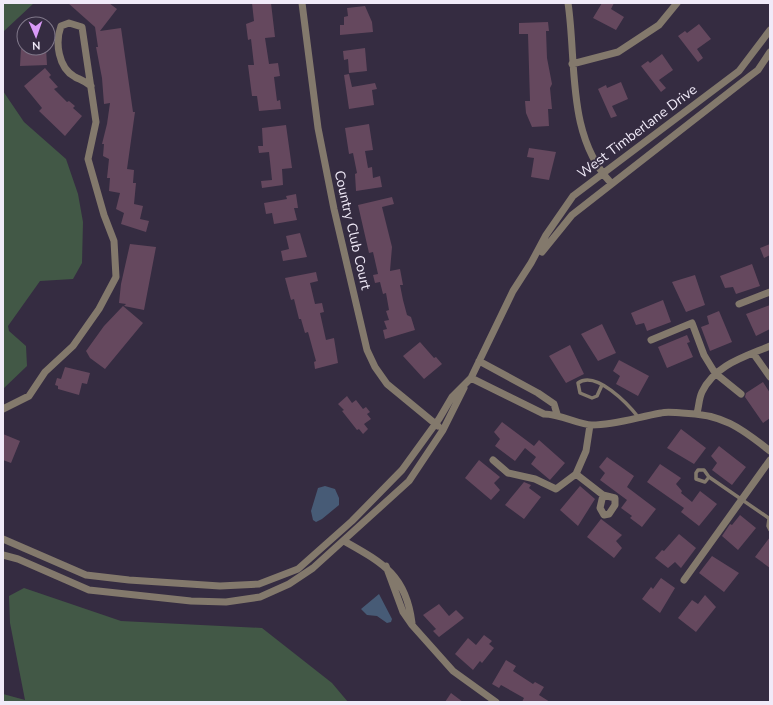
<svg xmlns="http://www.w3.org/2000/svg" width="773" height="705" font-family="'Nunito Sans',sans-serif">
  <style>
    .green { fill: #425846 }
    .water { fill: #475b76 }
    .building { fill: #65485e }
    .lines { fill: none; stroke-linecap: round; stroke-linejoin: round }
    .lane { stroke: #83796c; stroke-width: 3.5 }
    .street { stroke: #83796c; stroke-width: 7 }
    .labels { text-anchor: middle; stroke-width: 4; stroke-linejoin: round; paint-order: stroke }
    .street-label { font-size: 14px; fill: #f0eaf8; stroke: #352c41 }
  </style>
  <rect width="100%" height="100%" fill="#352c41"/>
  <path class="green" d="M3,3h31l-31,29z
    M3,91l21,31 42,37 12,35 5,28 -1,41 -9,16 -33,2 -32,45 1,5 17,15 1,20 -24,23z
    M24,588l97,33 141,7 70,55 16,19h-345v-8l22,6 -15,-77 -1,-27z"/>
  <path class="water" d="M325,486l10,3 4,9v7l-17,14 -6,3 -3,-2 -2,-9 7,-23z
    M379,594l13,25 -1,3 -4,1 -10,-7 -10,-1 -6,-6z"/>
  <path class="building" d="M68,3h41l8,6 -17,22 21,-3 12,84h2l-8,57 7,1 -1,13h3l-2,21 9,2 -3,13 9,2 -3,11 -25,-8 3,-11 -8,-4 4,-16 -11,-2 1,-13h-3l2,-19 -6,-3 1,-12h-2l5,-20 3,-21 -6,1 -2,-26 -6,-31h2l-3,-20z
    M252,3h19l4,34 -10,1 4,26 9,-1 2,13 -6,1 3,24 3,-1 1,9 -22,2 -2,-15h-5l-4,-31h6l-3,-26 -3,1 -2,-16 8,-3z
    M602,3h12l-3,6 13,8 -8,13 -23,-12z
    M365,6l7,16 1,10 -33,3v-10h4v-8l4,-1 -1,-8z
    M548,22l1,9h-3l1,27 5,26 -2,4 2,21h-4l1,17 -17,1 -6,-14 -1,-12h5l-2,-67h-9v-11z
    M699,24l12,15 -14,10 6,9 -5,4 -20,-26 7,-5 2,2z
    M21,48h25l1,17 -27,1z
    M365,48l2,23 -18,2 -1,-14 -4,1 -1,-9z
    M662,54l11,16 -14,10 7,8 -5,4 -20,-26 7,-5 2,2z
    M45,68l6,7 -2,2 9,10 -4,2 13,13 2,-1 6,5 -2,2 9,8 -17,20 -26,-25 3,-3 -18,-22z
    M349,74l3,13 23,-4 2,6 -5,1 2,15 -25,4 -5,-34z
    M621,82l7,17 -16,7 5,10 -6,2 -13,-29 8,-4 1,3z
    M369,124l4,26 -8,1 3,17 4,-1 1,11 7,-2 2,11 -26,4 -1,-17 2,-1 -4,-20 -4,1 -4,-26z
    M286,125l6,43 -10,1 1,16 -21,3 -1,-7 11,-1 -3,-28 -10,1 -1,-7h5l-1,-18z
    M529,148l27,4 -7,28 -18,-3 3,-19 -7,-1z
    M296,194l2,14h-4l3,12 -23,4 -2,-11 -6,1 -2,-11 23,-4 -1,-3z
    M392,197l2,7 -12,3 10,40 -2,24 10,-2 3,16h-3l3,15 4,15 4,2 4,13 -30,9 -2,-9 4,-1 -3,-8 5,-1 -3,-9 3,-1 -3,-17 -3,1 -3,-12 -5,1 -2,-8 5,-1 -5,-22 -4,1 -11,-48z
    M300,233l7,24 -24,4 -2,-10 8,-2 -3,-13z
    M130,244l26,3 -12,63 -20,-4 2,-2 -7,-1 2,-19z
    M770,244v11l-6,3 -4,-10z
    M752,264l8,22 -24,8 -3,-7 -8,1 -5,-12z
    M316,272l2,9 -8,2 5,21 7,-1 2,9 -4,1 6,27 8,-2 4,25 -23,6 -1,-7 2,-1 -8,-29 -3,1 -4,-14h-2l-5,-20 -3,1 -6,-22z
    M695,275l10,30 -19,7 -14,-30z
    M663,300l8,22 -24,9 -3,-8 -8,2 -5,-12z
    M770,305v24l-14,7 -10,-22z
    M123,306l20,17 -38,46 -15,-11 -4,-7 18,-25z
    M719,311l13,31 -22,9 -9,-24 8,-3 -2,-8z
    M602,324l14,29 -18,8 -17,-27z
    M687,335l3,7 -3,1 6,14 -26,11 -9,-21z
    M420,342l14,16 2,-1 6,7 -18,15 -21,-23z
    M570,345l14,29 -18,9 -17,-27z
    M619,360l30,16 -11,20 -22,-12 4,-8 -7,-5z
    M65,367l25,6 -3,11 -5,-1 -3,12 -21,-6v-3l-3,-1 2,-7 4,1z
    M763,382l7,11v25l-7,5 -18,-26 1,-4z
    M347,396l5,7 4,-3 7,9 3,-2 4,5 -3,2 4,5 -7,5 4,5 -5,5 -4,-5 -2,1 -15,-19 2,-1 -6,-6z
    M502,422l32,24 5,-6 26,23 -15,17 -19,-16 5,-7 -11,-9 -10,13 -20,-15 5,-7 -6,-7z
    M681,429l25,19 -12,16 -27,-16z
    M3,434l17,7 -9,22 -8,-3z
    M719,446l27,21 -14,18 -20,-15 5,-7 -6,-7z
    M607,457l27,19 -7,11 29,22 -14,18 -12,-9 2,-2 -11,-8 6,-8 -27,-20 5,-7 -6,-6z
    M479,460l21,17 -6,6 6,7 -9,10 -26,-22z
    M660,464l21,14 -5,6 6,7 -1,2 11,9 8,-11 17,13 -18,22 -18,-14 3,-4 -37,-26z
    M524,482l7,3 -2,3 12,9 -17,22 -19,-14z
    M580,486l15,13 -17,27 -18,-16z
    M740,515l16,13 -18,22 -16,-14 8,-12 2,1z
    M601,519l21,16 -6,6 6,7 -8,10 -27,-21z
    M679,534l17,14 -15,20 -6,-6 -7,6 -13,-10 7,-8 2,1z
    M770,537v31l-15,-11z
    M712,556l27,17 -15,19 -25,-19z
    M661,578l14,10 -15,25 -18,-14 9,-12 2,2z
    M705,595l11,12 -20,25 -18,-14 14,-18 6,4z
    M439,604l10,12 7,-6 8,8 -25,19 -6,-6 3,-2 -13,-14z
    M484,635l8,6 -3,3 5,4 -12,15 -2,-2 -7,9 -18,-16 13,-16 8,7z
    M506,660l10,6 -3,5 20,13 2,-2 9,5 -5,8 11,7h-28l2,-4 -23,-13 -2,3 -7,-4z
    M451,693l12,9h-18z"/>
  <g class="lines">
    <path class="lane" d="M602,385l-5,11 -5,2 -12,-5 -2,-10c18,-13 50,21 61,35
      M709,477l-4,5 -9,-3v-6l2,-3h6l5,7 61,42
      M769,519l-1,7 2,4"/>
    <path class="street" d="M302,3l16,125 16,81 33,141 8,17 12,17 51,42
      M568,3c9,60 -2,132 43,180
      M572,64l46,-12 41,-27 18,-22
      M542,252l30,-37 178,-139 8,-6 12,-18
      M739,304l31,-12
      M651,340l41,-17 12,32 11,18 26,21
      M753,353l17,24
      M479,361l59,32 16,11 3,10
      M471,378l73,36c17,0 35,11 48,11 23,0 46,-8 69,-12 7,-2 15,0 21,0 40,1 58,14 88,38
      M3,409l26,-13 16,-24 28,-26 26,-37 17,-32 -2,-36 -10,-26 -16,-56 8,-37 -14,-95 -13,-4 -8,3c-6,16 -3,42 14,51 6,3 10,4 16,9
      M697,413c2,-7 2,-15 5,-21 13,-27 42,-35 68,-46
      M493,460l15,13 27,6 21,10 20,-15 10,-23 4,-26
      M576,474l27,21 -3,13 4,7 5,-1 6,-9v-7l-12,-3
      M3,539l83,36 43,5 91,6 39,-2 39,-15 54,-48 50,-51 37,-51 13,-22 19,-19 42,-87 18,-28 15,-28 27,-39 166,-125 31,-41
      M344,541c39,22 62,34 68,82
      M3,555l15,4 71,31 102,11 35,1 34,-5 29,-13 24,-16 96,-87 34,-51 21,-42
      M386,566l17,46 9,13 41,46 43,31
      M684,580l86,-120"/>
  </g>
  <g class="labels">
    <g class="street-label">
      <text transform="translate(637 131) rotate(-37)" y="5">West Timberlane Drive</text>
      <text transform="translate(353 230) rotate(77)" y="5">Country Club Court</text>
    </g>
  </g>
  <rect width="773" height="705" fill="none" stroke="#f0eaf8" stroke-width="8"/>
  <g transform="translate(36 36) rotate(178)"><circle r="19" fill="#352c41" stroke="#80788a"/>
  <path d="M0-3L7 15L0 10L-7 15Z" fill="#d99af7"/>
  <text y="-6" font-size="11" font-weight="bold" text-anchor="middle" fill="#f0eaf8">N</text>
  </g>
</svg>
